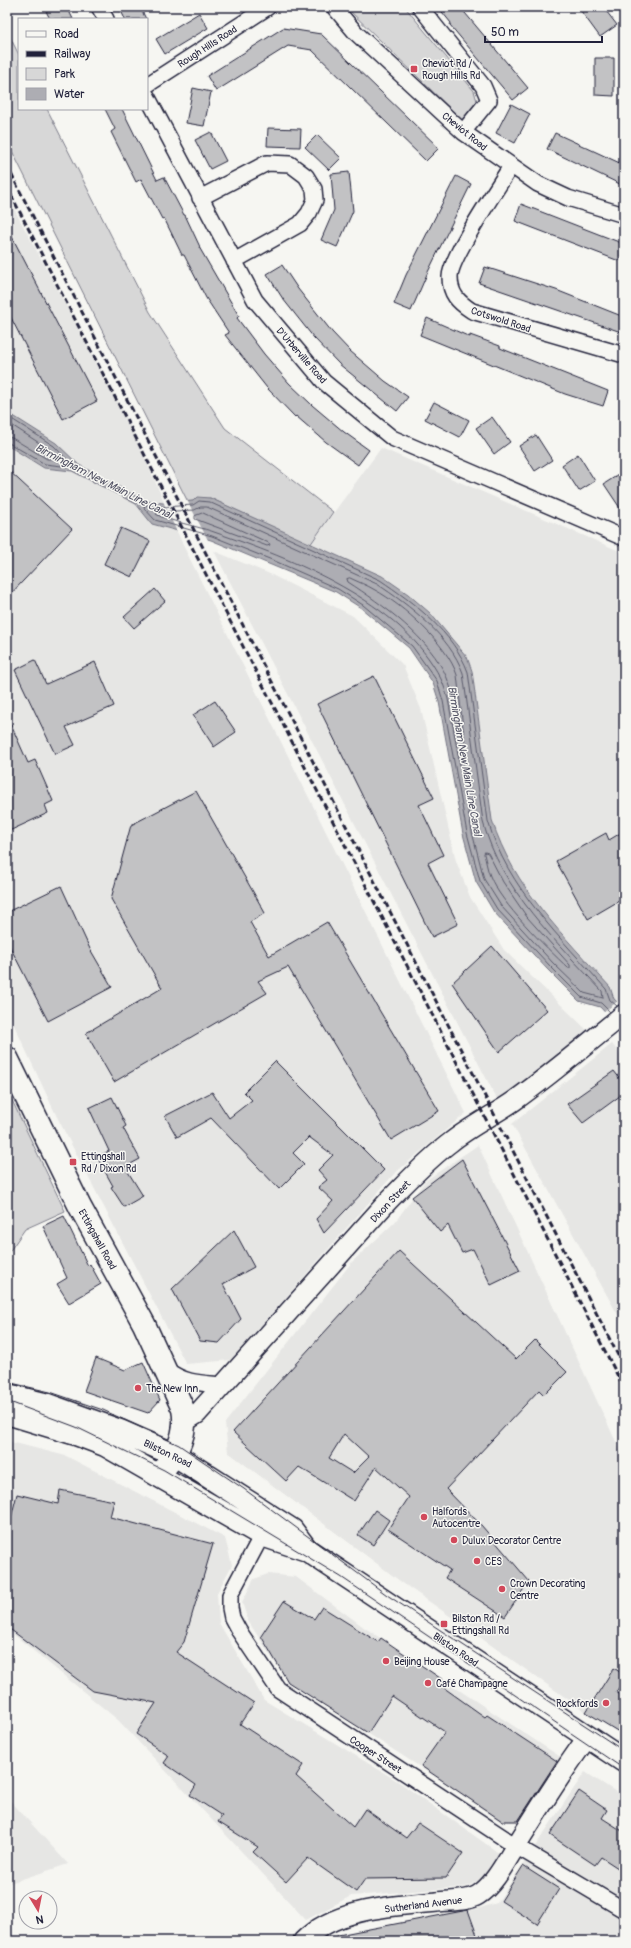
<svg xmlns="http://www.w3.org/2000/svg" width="631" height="1948" font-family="Pangolin,sans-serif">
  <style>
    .built { fill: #e6e6e4 }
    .green { fill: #d7d7d7; stroke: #7c7c89 }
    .water { fill: #adadb3; stroke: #757583 }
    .pier { fill: #f6f6f2 }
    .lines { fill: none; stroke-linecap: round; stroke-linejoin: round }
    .shore { stroke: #5a5a6b; stroke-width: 1 }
    .building { fill: #c2c2c4; stroke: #22223b; fill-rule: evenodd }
    .minor-casing { stroke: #22223b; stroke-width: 18 }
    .tertiary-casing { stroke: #22223b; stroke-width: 22 }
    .primary-casing { stroke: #22223b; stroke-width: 25 }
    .trunk-casing { stroke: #22223b; stroke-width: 25 }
    .minor { stroke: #f6f6f2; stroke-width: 15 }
    .tertiary { stroke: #f6f6f2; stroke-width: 19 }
    .primary { stroke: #f6f6f2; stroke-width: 22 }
    .trunk { stroke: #f6f6f2; stroke-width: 22 }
    .tram { stroke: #22223b; stroke-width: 1 }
    .rail { stroke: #22223b; stroke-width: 3; stroke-dasharray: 6 3; stroke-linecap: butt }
    .poi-dot { fill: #d1495b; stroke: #f6f6f2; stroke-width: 1.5 }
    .labels { text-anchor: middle; stroke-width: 3; stroke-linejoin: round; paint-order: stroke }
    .street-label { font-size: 10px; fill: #22223b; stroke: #f6f6f2 }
    .poi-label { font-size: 10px; fill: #22223b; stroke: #f6f6f2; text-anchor: start }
    .water-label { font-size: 11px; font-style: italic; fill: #535365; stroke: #f6f6f2 }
  </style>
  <rect width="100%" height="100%" fill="#f6f6f2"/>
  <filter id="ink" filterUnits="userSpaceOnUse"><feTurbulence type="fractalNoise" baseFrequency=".025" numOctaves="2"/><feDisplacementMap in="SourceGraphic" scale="8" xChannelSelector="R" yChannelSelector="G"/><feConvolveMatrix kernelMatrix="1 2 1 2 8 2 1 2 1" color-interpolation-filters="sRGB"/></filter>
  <g filter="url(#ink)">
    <path class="built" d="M7,196l121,224 55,125 283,568 -72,61 -163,186 -45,4 -129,-247 -50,-107z
      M381,448l243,105v445l-4,4 -6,-3 -4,-12 -70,-78 -24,-35 -18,-34 -6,-20 -9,-54 -11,-95 -5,-14 -37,-44 -22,-19 -26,-18 -72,-31z
      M214,551l56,23 83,42 50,49 18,44 35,152 14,36 34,53 83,80 -88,73z
      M612,1044l12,15v267l-112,-202z
      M478,1145l146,314v277l-38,-24 -186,-131 -172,-129 -3,-29 127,-161 43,-40 30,-41z
      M7,1441l59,15 159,82 7,27 -15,28 2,30 45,77 135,82 101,72 -18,25 -16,8 -115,9 -45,24 -188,-200 -111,-91z
      M268,1574l28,3 69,51 200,132 -43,61 -21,1 -59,-41 -154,-99 -40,-61 -6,-19 12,-23z
      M585,1772l39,25v144h-294l6,-6 140,-26 21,-6z
      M7,1797l61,67 -61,20z"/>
    <path class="green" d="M346,7h59l69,84 3,10 -15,19z
      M7,31l12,24v54h28l103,203 75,116 108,84 -23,33 -100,-47 -22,4 -181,-361z
      M7,1090l58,121 -40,18 -18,26z"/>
    <path class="water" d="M7,412l49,31 23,22 66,36 18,2 30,-2 4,-4 13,1 172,78 26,18 22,19 37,44 5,14 20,149c21,67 72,116 118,167l4,12 10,9v25l-24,-26 -21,-6 -32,-32 -53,-57 -18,-30 -13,-48 -24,-132 -6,-19 -24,-35 -48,-40 -25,-16 -125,-52 -59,-16 -16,-20 -64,-33 -28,-3 -37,-23z"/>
    <path class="pier" d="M187,500l1,2 21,40 -32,-10 -14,-31z
      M619,1000l5,5v28l-2,1 -19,-21z"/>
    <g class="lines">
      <path class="shore" d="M7,416l47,30 18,19 -2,2 -25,-3 -38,-22
        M7,422l43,28 8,9h-11l-35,-21 -5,-1
        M201,507h6l170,77c32,21 73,52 86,89l20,149c18,68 73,119 119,169l1,7 -19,-5 -31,-30 -52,-57 -17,-27 -12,-47 -24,-133c-2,-6 -4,-14 -7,-20 -39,-78 -149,-120 -227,-147 -10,-4 -53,-13 -58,-18l2,-2 36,-2z
        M203,513l66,30 1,2 -3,1 -72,-27v-3z
        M350,578c8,4 17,7 25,12 28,15 72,54 82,85l9,79 -3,-1c-4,-25 -6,-51 -16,-75 -16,-39 -65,-74 -99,-96l-1,-3z
        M485,852l3,1 15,29 24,35 43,48v3h-2c-23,-22 -67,-64 -78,-92 -3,-7 -4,-15 -6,-22z
        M610,1012l-9,-9 -20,-6 -31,-31 -53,-57 -17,-28 -13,-48 -24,-132 -6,-20 -25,-35 -49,-41 -25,-16 -61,-27 -65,-26 -57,-16 -11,-12 1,-3 18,2 30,-2 6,-4 10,1 171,78c33,22 74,53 88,92l20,149c19,67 73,117 118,168l4,11 7,6"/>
    </g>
    <path class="building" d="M44,7h23l6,12h-23z
      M119,7h21l6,12h-21z
      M438,7h22l68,81 -15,12 -63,-75 1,-2z
      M578,7h25l14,18 -17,12z
      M199,13l9,15 -43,26 -9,-15z
      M283,28l38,6 118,114 -13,13 -114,-111 -24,-4 -72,45 -9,-15z
      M595,58h19v38l-19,-1z
      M193,88l18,4 -7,34 -18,-3z
      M511,104l19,10 -15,29 -19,-10z
      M105,109h17l35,71 7,-3 20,38h1l15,32h-1l40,69 -2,2 27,36 25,29 23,22 32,27 25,18 -11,15 -32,-23 -30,-26 -1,1 -28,-29 -42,-53 4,-2 -23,-35 -22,-43h-2l-18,-37 -2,1 -21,-40 -5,3 -25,-50 4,-3z
      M268,128l33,1 -1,18 -33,-1z
      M211,132l15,29 -16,8 -15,-29z
      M555,133l69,32v21l-77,-37z
      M317,135l24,23 -12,12 -24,-23z
      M349,172l4,39 -16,36 -16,-7 13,-30 -3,-36z
      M456,176l15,8 -44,90 -16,37 -17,-7 12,-29z
      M521,204l103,40v5l-5,12 -104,-40z
      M7,227l90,174 -34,18 -56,-109z
      M282,265l16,24 34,43 18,19 35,30 23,16 -11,14 -58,-47 -25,-26 -31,-39 -16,-25z
      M485,267l71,23 68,27v16l-145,-50z
      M427,318l43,19v-2l30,11v2l108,43 -5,15 -38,-12 -145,-59z
      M434,402l35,18 -9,17 -35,-18z
      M492,417l18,25 -16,12 -18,-26z
      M536,435l16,25 -17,11 -16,-25z
      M578,454l17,27 -16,10 -17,-26z
      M7,469l65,60 -65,69z
      M624,471v43l-20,-30z
      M121,528l29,13 -18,36 -28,-13z
      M155,589l10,12 -31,27 -10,-11z
      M35,660l11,24 49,-22 19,44 -48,21 9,18 -20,9 -40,-84z
      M374,676l60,122 -15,7 24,50 -15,8 30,61 -26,13 -115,-233z
      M215,701l21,31 -22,15 -21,-32z
      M7,716l21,47 7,-3 18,41 -8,4 3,8 -41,19z
      M196,791l69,122 -15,9 19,34 58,-34 112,189 -48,29 -103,-173 -30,14 9,12 -153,89 -28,-49 76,-45 -51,-89 20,-74z
      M624,831v67l-36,21 -32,-58 50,-28 3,7z
      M61,886l29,63 22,38 -64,34 -41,-80v-29z
      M492,946l55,64 -48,42 -47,-69z
      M275,1061l109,109 -60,63 -8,-14 17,-18 -15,-14 9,-7 -9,-10 15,-15 -24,-18 -16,16 11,11 -25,25 -68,-71 -34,19 -12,-21 47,-24 17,26 23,-18 -8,-8z
      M614,1071l10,13v9l-41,30 -16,-19z
      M112,1097l14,29 -3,2 17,31 -15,8 18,29 -19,11 -13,-20 2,-1 -16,-29 12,-6 -20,-43z
      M462,1159l58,112 -29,14 -18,-36 -11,4 -14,-28 -8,7 -28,-35z
      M64,1216l24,50 2,-2 11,20 -32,19 -12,-19 10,-6 -24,-52z
      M234,1230l20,37 -31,17 18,35 -22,24 -19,-2 -28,-52z
      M399,1251l117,108 19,-19 32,32 -23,23 -5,-5 -93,99 35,36 48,56 -24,36 -60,-39 5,-8 -62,-41 21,-32 -33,-30 -22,34 -55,-34 -13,14 -53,-49zM344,1434l25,23 -16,16 -24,-15z
      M96,1358l29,12 18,-8 17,38 -12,13 -64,-22z
      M60,1490l54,11 -4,16 103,27 -29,98 -8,10 78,51 -14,21 63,41 -7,11 57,51 12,-18 41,29 12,-15 45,30 -17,25 -81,1 -9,13 -48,-34 -22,24 -33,-30 5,-5 -40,-25 4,-6 -32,-21 6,-10 -32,-22 5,-7 -33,-22 20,-31 -63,-12 -86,-64v-93l10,-40 41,10z
      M375,1510l14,10 -16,25 -15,-10z
      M284,1601l30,18 8,-12 56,35 3,-4 62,42 -3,5 45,32 2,-2 70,46 -39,60h-16l-81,-55 24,-34 -53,-36 -24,37 -80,-51 -27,-46z
      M614,1668l10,7v5l-8,12 8,5v27l-5,8 -33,-20z
      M579,1791l28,19 -5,8 22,14v40l-23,-15 -6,8 -45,-30z
      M523,1866l36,23 -22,35 -36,-23z
      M468,1910l10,28 -11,3h-129v-6z"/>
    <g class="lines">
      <defs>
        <path id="minor" d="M99,7l7,12
          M334,7l22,26 107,99 75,52 30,14 56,17
          M420,7l63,79 6,14 -26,32
          M147,85l121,-78
          M147,96l108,204 69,82 68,56 232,100
          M511,166c-12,20 -61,91 -61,111 0,17 8,25 22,34l152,44
          M200,198l67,-35 23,1 16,12 8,13 1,11 -6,13 -9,11 -66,37
          M167,1370c19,14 34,13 56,15
          M262,1535l-32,60v13l2,10 7,13 39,58 238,157 108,64"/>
        <path id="tertiary" d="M186,1421l11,-7 192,-214c20,-20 39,-41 62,-58 20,-16 43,-27 63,-41 38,-27 74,-58 110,-87
          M303,1941c32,-33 91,-35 134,-39 13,-2 30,0 41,-7 17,-11 28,-34 39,-51 22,-35 45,-72 70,-106"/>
        <path id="primary" d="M7,1058l73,149 64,117 39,85c5,26 -7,48 -25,66"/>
        <path id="trunk" d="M7,1395l41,10 72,26 55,24 117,75 15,20
          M7,1413l69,21 29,11 157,90 45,15 317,211"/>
      </defs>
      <use href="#minor" class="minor-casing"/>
      <use href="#tertiary" class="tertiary-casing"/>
      <use href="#primary" class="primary-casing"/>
      <use href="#trunk" class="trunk-casing"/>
      <use href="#minor" class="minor"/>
      <use href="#tertiary" class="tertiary"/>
      <use href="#primary" class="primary"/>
      <use href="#trunk" class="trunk"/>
      <path class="tram" d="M7,1382l43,10 53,18 76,35 65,44 143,106 237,156
        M7,1401l69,26 88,43 177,107 283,192"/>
      <path class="rail" d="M7,166l617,1201
        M7,187l617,1201"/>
    </g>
  </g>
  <g class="poi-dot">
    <rect x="410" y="65" width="8" height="8" rx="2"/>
    <rect x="69" y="1158" width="8" height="8" rx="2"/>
    <circle cx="138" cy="1388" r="4"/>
    <circle cx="424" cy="1517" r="4"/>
    <circle cx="454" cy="1540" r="4"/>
    <circle cx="477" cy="1561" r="4"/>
    <circle cx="502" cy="1589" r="4"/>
    <rect x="440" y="1620" width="8" height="8" rx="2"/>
    <circle cx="386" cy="1661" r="4"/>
    <circle cx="428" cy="1683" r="4"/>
    <circle cx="606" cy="1703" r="4"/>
  </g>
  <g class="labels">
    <g class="street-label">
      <text transform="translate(207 46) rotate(-33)" y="4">Rough Hills Road</text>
      <text transform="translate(465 131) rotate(39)" y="4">Cheviot Road</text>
      <text transform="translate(501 319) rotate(18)" y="4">Cotswold Road</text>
      <text transform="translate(302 355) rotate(49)" y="4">D'Urberville Road</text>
      <text transform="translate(390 1201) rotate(-47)" y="4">Dixon Street</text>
      <text transform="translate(98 1239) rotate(61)" y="4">Ettingshall Road</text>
      <text transform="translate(168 1453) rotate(26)" y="4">Bilston Road</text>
      <text transform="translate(456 1649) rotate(34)" y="4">Bilston Road</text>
      <text transform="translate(376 1754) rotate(33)" y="4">Cooper Street</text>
      <text transform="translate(423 1904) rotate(-7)" y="4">Sutherland Avenue</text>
    </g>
    <g class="poi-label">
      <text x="422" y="67">Cheviot Rd /<tspan x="422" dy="12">Rough Hills Rd</tspan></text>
      <text x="81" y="1160">Ettingshall<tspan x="81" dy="12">Rd / Dixon Rd</tspan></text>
      <text x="146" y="1392">The New Inn</text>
      <text x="432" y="1515">Halfords<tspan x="432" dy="12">Autocentre</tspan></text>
      <text x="462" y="1544">Dulux Decorator Centre</text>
      <text x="485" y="1565">CES</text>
      <text x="510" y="1587">Crown Decorating<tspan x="510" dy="12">Centre</tspan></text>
      <text x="452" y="1622">Bilston Rd /<tspan x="452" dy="12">Ettingshall Rd</tspan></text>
      <text x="394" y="1665">Beijing House</text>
      <text x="436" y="1687">Café Champagne</text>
      <text x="598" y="1707" text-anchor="end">Rockfords</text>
    </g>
    <g class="water-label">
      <text transform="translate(104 481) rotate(27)" y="4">Birmingham New Main Line Canal</text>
      <text transform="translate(465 761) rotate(80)" y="4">Birmingham New Main Line Canal</text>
    </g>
  </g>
  <rect width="631" height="1948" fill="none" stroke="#f6f6f2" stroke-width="24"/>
  <rect x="12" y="12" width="607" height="1924" fill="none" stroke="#22223b" stroke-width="1.5" filter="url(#ink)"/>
  <rect x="18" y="18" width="130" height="92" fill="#f6f6f2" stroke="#a1a1a9"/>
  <rect x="26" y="31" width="20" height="6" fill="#f6f6f2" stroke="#a1a1a9"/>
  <text x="54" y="38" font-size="12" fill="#22223b">Road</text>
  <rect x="26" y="51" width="20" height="6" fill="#22223b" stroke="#a1a1a9"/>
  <text x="54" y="58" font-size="12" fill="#22223b">Railway</text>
  <rect x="26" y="68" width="20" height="12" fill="#d7d7d7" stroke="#a1a1a9"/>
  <text x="54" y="78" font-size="12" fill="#22223b">Park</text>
  <rect x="26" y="88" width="20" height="12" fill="#adadb3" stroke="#a1a1a9"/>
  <text x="54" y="98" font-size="12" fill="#22223b">Water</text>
  <g transform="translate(38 1910) rotate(170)"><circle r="19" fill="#f6f6f2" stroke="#a1a1a9"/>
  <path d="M0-3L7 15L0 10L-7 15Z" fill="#d1495b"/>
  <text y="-6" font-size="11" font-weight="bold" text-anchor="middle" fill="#22223b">N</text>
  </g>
  <path d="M485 36v6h117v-6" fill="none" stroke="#22223b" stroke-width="2"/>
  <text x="491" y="36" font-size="12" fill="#22223b" stroke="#f6f6f2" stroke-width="3" paint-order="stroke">50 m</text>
</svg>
